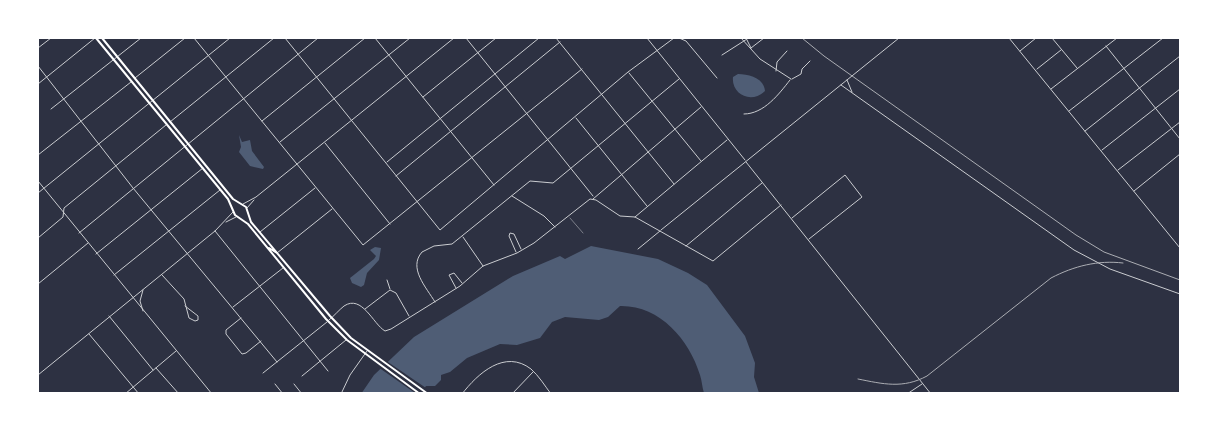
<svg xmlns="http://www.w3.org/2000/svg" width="1218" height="431" font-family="'Nunito Sans',sans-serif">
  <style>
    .water { fill: #4f5d75 }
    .pier { fill: #2d3142 }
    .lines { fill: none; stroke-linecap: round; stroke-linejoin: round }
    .service { stroke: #caccd0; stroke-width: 0.5 }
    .minor { stroke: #caccd0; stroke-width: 1 }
    .tertiary { stroke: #caccd0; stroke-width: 1 }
    .secondary { stroke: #fff; stroke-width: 2 }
    .rail { stroke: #abadb3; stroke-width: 1 }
  </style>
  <rect width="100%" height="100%" fill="#2d3142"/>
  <path class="water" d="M738,74c11,0 26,4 27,17 -13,13 -34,4 -32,-14z
    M239,135l3,7 8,-2 2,11 12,16 -1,2 -13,-3 -11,-14 2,-5z
    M591,246l67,13 30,14 19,12 38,51 10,27 -1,14 5,16h-55c-2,-6 -2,-12 -4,-18 -11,-36 -41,-70 -80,-69l-12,11 -9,3 -34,-3 -13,5 -12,16 -23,7 -17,-1 -33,14 -17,14 -9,3v5l-6,6h-9l-5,7 -60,1 13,-19 40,-38 99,-61 47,-20 5,3z
    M375,247l6,1 -2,12 -12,13 -3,12 -3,2 -9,-4 -2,-5 24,-19 2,-3 -6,-6z"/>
  <path class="pier" d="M385,360l41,28 -3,5h-8l-37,-26z"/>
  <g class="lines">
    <path class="service" d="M570,218l13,15"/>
    <path class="minor" d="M194,38l169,207 219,-176
      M285,38l155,192 188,-158 46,-34
      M375,38l119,147
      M556,38l118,146
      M679,38l7,3 31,37
      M741,38l19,21 31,20
      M746,38l5,10
      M1009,38l171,210
      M1052,38l25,30
      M1106,46l74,93
      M38,48l13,-10
      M751,48l13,-10
      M1020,51l16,-13
      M722,55l25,-16
      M38,66l95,122 144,174
      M1037,69l24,-19
      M776,71l1,-9 10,-11
      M629,73l72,88
      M135,78l50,-40
      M792,79l9,-5 1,-5 8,-8
      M38,84l57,-46
      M1051,89l66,-51
      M423,97l73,-59
      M51,109l90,-71
      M1069,111l94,-73
      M744,114c20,0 35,-20 46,-34
      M576,118l71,88
      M262,121l103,-83
      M170,122l104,-84
      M1085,131l95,-75
      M280,142l130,-104
      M325,143l65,81
      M1102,150l78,-61
      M38,155l93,-73
      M387,162l152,-124
      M746,162l185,232
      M1118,170l62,-48
      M396,176l164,-134
      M1134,191l46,-37
      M38,193l192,-155
      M512,196l32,20 11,11
      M593,199l108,-92
      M635,217l92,-77
      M792,218l53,-43 17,22 -53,42
      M215,231l113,140
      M260,232l55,-44
      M79,233l239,-195
      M463,237l20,29
      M38,238l25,-21 1,-9 102,-83
      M686,246l76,-63
      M638,249l22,-18
      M516,252l-7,-16 1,-3 4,1 7,15
      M277,253l55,-44
      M96,254l107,-86
      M114,275l106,-85
      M162,275l22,24 5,19 6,3 3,-1v-4l-13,-10
      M387,280l3,9
      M38,284l50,-41
      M456,288l-7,-13 5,-2 8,10
      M143,290l-3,11 3,10
      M435,302c-9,-15 -27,-34 -13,-50l12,-6 18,-2 78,-63 23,2 126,-104
      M233,307l50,-39
      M365,309l25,-19 6,3 13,23
      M109,316l44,54
      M241,318l-15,12v4l16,20 4,-1 15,-12
      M89,334l50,60
      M156,368l23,26
      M263,373l64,-51
      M302,376l44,-36
      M275,384l8,10
      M294,384l8,10
      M125,394l51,-43
      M341,394l9,-19 17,-24
      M462,394c16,-21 43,-45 69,-25 8,7 14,17 20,25
      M512,394l21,-22
      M907,394l15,-10"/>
    <path class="tertiary" d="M466,38l127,158
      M647,38l98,122
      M847,80l5,12
      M841,85l233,165 36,19 70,25
      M38,181l174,213
      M243,204l13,-7 198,-159
      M247,208l7,-8
      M226,222l10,-5
      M661,230l238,-192
      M329,320c5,-4 10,-10 15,-14 18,-12 29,18 41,25l6,-2 69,-43 23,-20 34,-13 17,-10 56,-44 6,1 24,16 15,1 78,44 68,-56
      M38,375l177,-144 18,-19"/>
    <path class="secondary" d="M96,38l132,161 7,16 13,9 78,95 21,21 73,54
      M102,38l131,161 13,8 5,15 79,94 21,22 77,56
      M269,248l8,5"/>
    <path class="rail" d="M802,38l22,18 252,179 28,17 76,28
      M858,379c25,5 45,10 69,-3l124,-98c23,-12 47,-18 72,-15"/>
  </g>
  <rect width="1218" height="431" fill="none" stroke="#ffffff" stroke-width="78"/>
</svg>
